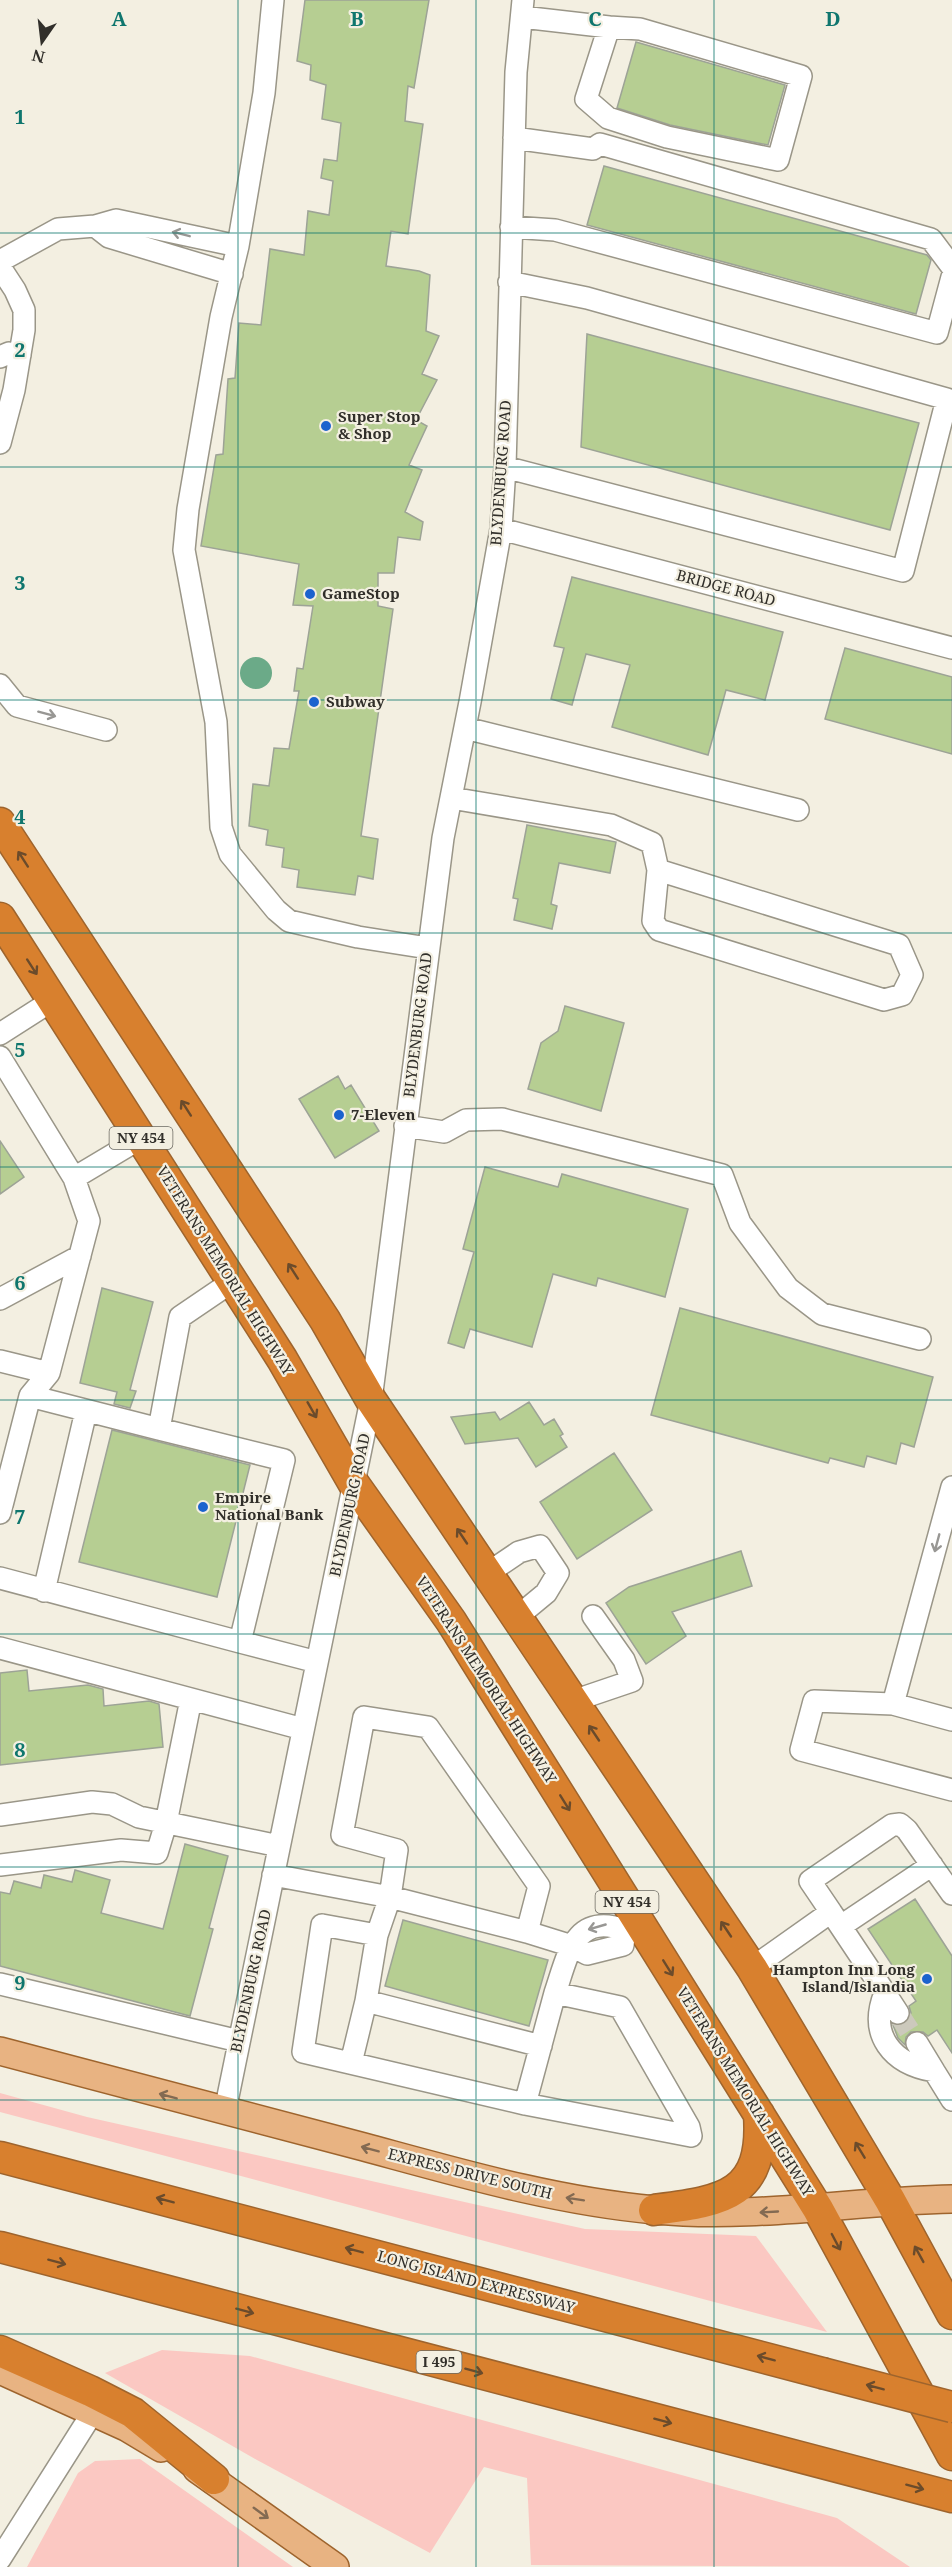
<svg xmlns="http://www.w3.org/2000/svg" width="952" height="2567" font-family="'Noto Serif',serif">
  <style>
    .green { fill: #fbc8c2 }
    .water { fill: #6baa88 }
    .building { fill: #b6ce92; stroke: #9da396; stroke-width: 1.5 }
    .lines { fill: none; stroke-linecap: round; stroke-linejoin: round }
    .minor-tunnel { stroke: #ccc9bc; stroke-width: 21; stroke-dasharray: 21 10; stroke-linecap: butt }
    .minor-casing { stroke: #9a9688; stroke-width: 24 }
    .major-casing { stroke: #9e642d; stroke-width: 30 }
    .highway-casing { stroke: #9e642d; stroke-width: 33 }
    .minor { stroke: #fff; stroke-width: 21 }
    .major { stroke: #e8b382; stroke-width: 27 }
    .highway { stroke: #d8802e; stroke-width: 30 }
    .highway-bridge-casing { stroke: #9e642d; stroke-width: 33; stroke-linecap: butt }
    .highway-bridge { stroke: #d8802e; stroke-width: 30 }
    .oneway { stroke: #989794 }
    .oneway2 { stroke: #6b4b2b }
    .oneway3 { stroke: #836a52 }
    .grid { fill: none; stroke: #0f766e; stroke-width: 1.5; stroke-opacity: 0.55 }
    .poi-dot { fill: #1b63ce; stroke: #f3efe1; stroke-width: 2 }
    .labels { text-anchor: middle; stroke-width: 4.5; stroke-linejoin: round; paint-order: stroke }
    .shield { fill: #f3efe1; stroke: #6b6961; stroke-width: 1.5 }
    .shield-label { font-size: 14px; font-weight: bold; fill: #312f2a }
    .poi-label { font-size: 15px; font-weight: bold; fill: #312f2a; stroke: #f3efe1; text-anchor: start }
    .street-label { font-size: 15px; fill: #312f2a; stroke: #f3efe1 }
    .grid-label { font-size: 20px; text-anchor: middle; font-weight: bold; fill: #0f766e; stroke: #f3efe1; stroke-width: 4.5; stroke-linejoin: round; paint-order: stroke }
  </style>
  <rect width="100%" height="100%" fill="#f3efe1"/>
  <path class="green" d="M0,2093l87,24 498,112 171,7 71,96 -827,-220z
    M162,2350l88,6 587,162 73,49 -379,-2 -4,-87 -43,-11 -54,86 -173,-93 -152,-87z
    M140,2459l153,108h-266l51,-94 17,-12z"/>
  <path class="water" d="M240 673a16 16 0 1 1 32 0a16 16 0 1 1-32 0Z"/>
  <path class="building" d="M305,0h124l-15,88 -6,-2 -3,35 18,3 -15,110 -17,-3 -5,35 33,5 11,4 -4,56 13,5 -17,38 15,6 -21,40 11,6 -18,39 13,5 -17,42 18,10 -3,18 -22,-3 -4,36h-16v33l15,3 -32,227 17,3 -5,40 -15,-3 -3,19 -58,-8 2,-17 -17,-3 2,-19 -18,-3 2,-15 -19,-4 4,-42 16,2 5,-38 15,1 10,-58h-5l3,-23 6,1 10,-63 -20,-1 6,-41 -98,-18 15,-91 7,-1 5,-75 7,-1 4,-55 22,2 9,-76 34,6 4,-44 21,4 4,-34 -12,-3 3,-19 13,2 4,-38 -19,-4 4,-34 -16,-5 1,-15 -14,-4z
    M636,42l149,43 -17,60 -98,-20 -53,-17z
    M604,166l323,89 4,5 -15,54 -329,-89z
    M587,334l332,89 -29,107 -309,-83z
    M572,577l211,55 -18,68 -39,-10 -18,65 -96,-28 18,-62 -44,-11 -14,51 -21,-6 13,-51 -10,-2z
    M845,648l107,29v77l-127,-35z
    M527,825l89,17 -6,31 -51,-10 -8,41 6,2 -5,23 -38,-9 4,-21 -5,-1z
    M565,1006l59,17 -23,88 -73,-22 13,-46 17,-12z
    M338,1076l7,13 6,-4 28,46 -44,27 -36,-59z
    M0,1141l24,36 -24,17z
    M485,1167l73,20 4,-13 126,35 -23,88 -67,-19 -2,8 -43,-12 -21,73 -62,-18 -6,19 -16,-5 26,-91 -11,-3z
    M102,1288l51,14 -23,88 6,1 -6,17 -16,-4 3,-12 -37,-9z
    M680,1308l253,69 -19,70 -13,-4 -5,21 -29,-8 -3,11 -34,-9 -2,5 -177,-48z
    M529,1402l15,23 10,-6 9,15 -3,2 7,11 -31,20 -18,-29 -53,6 -14,-27 44,-5 5,8z
    M112,1430l138,35 -33,132 -138,-35z
    M614,1453l38,57 -75,49 -37,-57z
    M741,1551l11,35 -80,26 14,24 -40,28 -40,-61 23,-16z
    M27,1670l2,21 59,-6 15,4 1,17 45,-5 10,3 4,43 -163,18v-92z
    M185,1844l43,12 -19,72 4,1 -23,87 -190,-50v-74l10,2 4,-13 27,7 3,-13 28,7 3,-12 35,10 -9,33 62,16z
    M915,1899l37,57v97l-15,-23 -9,6 -5,-4h-12l-5,5 -1,8 -7,-7 -5,-13 12,-2 6,-10 -2,-7 7,-5 -48,-72z
    M403,1920l145,40 -19,66 -144,-40z"/>
  <g class="lines">
    <path class="minor-tunnel" d="M898,2013l19,30"/>
    <defs>
      <path id="minor" d="M273,0l-9,93 -26,153 -17,71 -33,192 -4,41 32,172 5,105 9,27 46,56 13,11 69,16 70,11
        M522,17l87,10 -23,72 22,19 59,19 111,23 23,-84 -161,-47 -31,-2
        M514,138l79,11 7,-5 331,95 21,28
        M95,226l14,11 123,37
        M511,227l44,3 382,103 15,-56
        M0,261l58,-32 37,-3 21,-6 122,26
        M0,267l15,23 9,20v20l-10,60 -14,53
        M0,357l9,-4 11,2
        M505,467l398,104 44,-172 -360,-101 -78,-16
        M501,529l451,119
        M0,685l17,21 89,24
        M465,728l333,82
        M451,798l160,27 41,18 6,27 241,75 13,30 -10,20 -18,5 -225,-70 -6,-9 5,-51
        M0,1034l53,-34
        M0,1057l74,121
        M405,1126l39,6 22,-12 36,-1 220,56 18,48 48,65 34,26 98,25
        M0,1299l80,-43
        M0,1361l49,12 40,-152 -15,-43 67,-40
        M49,1373l-19,23 129,33 21,-112 53,-36
        M159,1429l125,31 -44,182 77,20
        M0,1513l30,-117
        M488,1573l31,-21 21,-6 18,27 -12,20 -29,24
        M0,1578l240,64
        M44,1591l42,-180
        M0,1648l303,81
        M573,1701l59,-20 -8,-21 -31,-44
        M893,1704l59,-217
        M952,1720l-59,-16 -79,-3 -13,49 151,40
        M0,1815l92,-13 20,2 27,13 140,29
        M0,1865l121,-15 36,3 9,-30 25,-124
        M273,1875l117,22 7,-47 -55,-15 22,-118 64,10 111,159 -12,46 45,14 15,8 36,-9 2,-15c-51,-18 -57,25 -70,63l65,14 69,120 2,9 -166,-32 -222,-52 19,-127 55,10 13,-38 137,35
        M831,1912l-21,-31 82,-56 8,-1 7,6 45,64
        M841,1926l91,-61
        M752,1968l79,-56 54,81c-17,42 7,71 49,78l18,29
        M0,1984l239,57
        M885,1993l13,20
        M366,2001l11,-66
        M917,2043l17,28
        M351,2063l15,-62 175,45
        M525,2104l30,-111
        M225,2111l146,-711 72,-562 27,-136 31,-173 4,-62 11,-395 7,-72
        M0,2559l93,-147"/>
      <path id="major" d="M0,2051c121,32 242,64 364,96 96,26 191,54 291,63 100,9 197,-9 297,-11
        M0,2370l126,57 35,21
        M197,2469l138,98"/>
      <path id="highway" d="M0,823l325,497 46,80 381,568 138,232 62,114
        M0,918l282,441 72,125 97,137 367,588 134,246
        M0,2157l822,216
        M654,2210c68,-9 111,-13 105,-96
        M0,2247l952,250
        M0,2351l90,40 43,22 81,66"/>
    </defs>
    <use href="#minor" class="minor-casing"/>
    <use href="#major" class="major-casing"/>
    <use href="#highway" class="highway-casing"/>
    <use href="#minor" class="minor"/>
    <use href="#major" class="major"/>
    <use href="#highway" class="highway"/>
    <defs>
      <path id="highway-bridge" d="M822,2373l130,34"/>
    </defs>
    <use href="#highway-bridge" class="highway-bridge-casing"/>
    <use href="#highway-bridge" class="highway-bridge"/>
  </g>
  <defs><path id="oneway-shaft" d="M-6 0H5M1.5-3L5.5 0L1.5 3" fill="none" stroke-width="1.6" stroke-linecap="round" stroke-linejoin="round" transform="scale(1.5)"/></defs>
  <g class="oneway">
    <use href="#oneway-shaft" transform="translate(181 234) rotate(-166)"/>
    <use href="#oneway-shaft" transform="translate(47 714) rotate(15)"/>
    <use href="#oneway-shaft" transform="translate(937 1543) rotate(105)"/>
    <use href="#oneway-shaft" transform="translate(597 1927) rotate(164)"/>
  </g>
  <g class="oneway2">
    <use href="#oneway-shaft" transform="translate(23 859) rotate(-123)"/>
    <use href="#oneway-shaft" transform="translate(32 967) rotate(57)"/>
    <use href="#oneway-shaft" transform="translate(186 1108) rotate(-123)"/>
    <use href="#oneway-shaft" transform="translate(293 1271) rotate(-123)"/>
    <use href="#oneway-shaft" transform="translate(312 1410) rotate(60)"/>
    <use href="#oneway-shaft" transform="translate(462 1536) rotate(-124)"/>
    <use href="#oneway-shaft" transform="translate(594 1733) rotate(-124)"/>
    <use href="#oneway-shaft" transform="translate(565 1803) rotate(58)"/>
    <use href="#oneway-shaft" transform="translate(726 1929) rotate(-124)"/>
    <use href="#oneway-shaft" transform="translate(668 1968) rotate(58)"/>
    <use href="#oneway-shaft" transform="translate(860 2150) rotate(-121)"/>
    <use href="#oneway-shaft" transform="translate(165 2200) rotate(-165)"/>
    <use href="#oneway-shaft" transform="translate(836 2242) rotate(62)"/>
    <use href="#oneway-shaft" transform="translate(354 2250) rotate(-165)"/>
    <use href="#oneway-shaft" transform="translate(919 2254) rotate(-119)"/>
    <use href="#oneway-shaft" transform="translate(57 2262) rotate(15)"/>
    <use href="#oneway-shaft" transform="translate(245 2311) rotate(15)"/>
    <use href="#oneway-shaft" transform="translate(766 2358) rotate(-165)"/>
    <use href="#oneway-shaft" transform="translate(474 2371) rotate(15)"/>
    <use href="#oneway-shaft" transform="translate(875 2387) rotate(-165)"/>
    <use href="#oneway-shaft" transform="translate(663 2421) rotate(15)"/>
    <use href="#oneway-shaft" transform="translate(915 2487) rotate(15)"/>
  </g>
  <g class="oneway3">
    <use href="#oneway-shaft" transform="translate(168 2096) rotate(-165)"/>
    <use href="#oneway-shaft" transform="translate(370 2149) rotate(-165)"/>
    <use href="#oneway-shaft" transform="translate(575 2199) rotate(-171)"/>
    <use href="#oneway-shaft" transform="translate(769 2212) rotate(177)"/>
    <use href="#oneway-shaft" transform="translate(261 2513) rotate(36)"/>
  </g>
  <path class="grid" d="M238,0v2567M476,0v2567M714,0v2567M0,233h952M0,467h952M0,700h952M0,933h952M0,1167h952M0,1400h952M0,1634h952M0,1867h952M0,2100h952M0,2334h952"/>
  <g class="poi-dot">
    <circle cx="326" cy="426" r="6"/>
    <circle cx="310" cy="594" r="6"/>
    <circle cx="314" cy="702" r="6"/>
    <circle cx="339" cy="1115" r="6"/>
    <circle cx="203" cy="1507" r="6"/>
    <circle cx="927" cy="1979" r="6"/>
  </g>
  <g class="labels">
    <g class="shield">
      <rect x="109.5" y="1127" width="63" height="22" rx="4.5"/>
      <rect x="595.5" y="1891" width="63" height="22" rx="4.5"/>
      <rect x="416.5" y="2351" width="45" height="22" rx="4.5"/>
    </g>
    <g class="shield-label">
      <text x="141" y="1143">NY 454</text>
      <text x="627" y="1907">NY 454</text>
      <text x="439" y="2367">I 495</text>
    </g>
    <g class="poi-label">
      <text x="338" y="422">Super Stop<tspan x="338" dy="17">&amp; Shop</tspan></text>
      <text x="322" y="599">GameStop</text>
      <text x="326" y="707">Subway</text>
      <text x="351" y="1120">7-Eleven</text>
      <text x="215" y="1503">Empire<tspan x="215" dy="17">National Bank</tspan></text>
      <text x="915" y="1975" text-anchor="end">Hampton Inn Long<tspan x="915" dy="17">Island/Islandia</tspan></text>
    </g>
    <g class="street-label">
      <text transform="translate(501 473) rotate(-86)" y="5">BLYDENBURG ROAD</text>
      <text transform="translate(726 588) rotate(15)" y="5">BRIDGE ROAD</text>
      <text transform="translate(418 1025) rotate(-83)" y="5">BLYDENBURG ROAD</text>
      <text transform="translate(225 1271) rotate(58)" y="5">VETERANS MEMORIAL HIGHWAY</text>
      <text transform="translate(350 1505) rotate(-78)" y="5">BLYDENBURG ROAD</text>
      <text transform="translate(486 1680) rotate(57)" y="5">VETERANS MEMORIAL HIGHWAY</text>
      <text transform="translate(251 1981) rotate(-78)" y="5">BLYDENBURG ROAD</text>
      <text transform="translate(745 2092) rotate(58)" y="5">VETERANS MEMORIAL HIGHWAY</text>
      <text transform="translate(470 2174) rotate(14)" y="5">EXPRESS DRIVE SOUTH</text>
      <text transform="translate(476 2282) rotate(15)" y="5">LONG ISLAND EXPRESSWAY</text>
    </g>
  </g>
  <g class="grid-label">
    <text x="119" y="26">A</text>
    <text x="357" y="26">B</text>
    <text x="595" y="26">C</text>
    <text x="833" y="26">D</text>
    <text x="20" y="124">1</text>
    <text x="20" y="357">2</text>
    <text x="20" y="590">3</text>
    <text x="20" y="824">4</text>
    <text x="20" y="1057">5</text>
    <text x="20" y="1290">6</text>
    <text x="20" y="1524">7</text>
    <text x="20" y="1757">8</text>
    <text x="20" y="1990">9</text>
  </g>
  <g transform="translate(42 42) rotate(194)" stroke="#f3efe1" stroke-width="4.5" paint-order="stroke">
  <path d="M0-4.5L10 22L0 15L-10 22Z" fill="#312f2a"/>
  <text y="-9" font-size="16" font-weight="bold" text-anchor="middle" fill="#312f2a">N</text>
  </g>
</svg>
